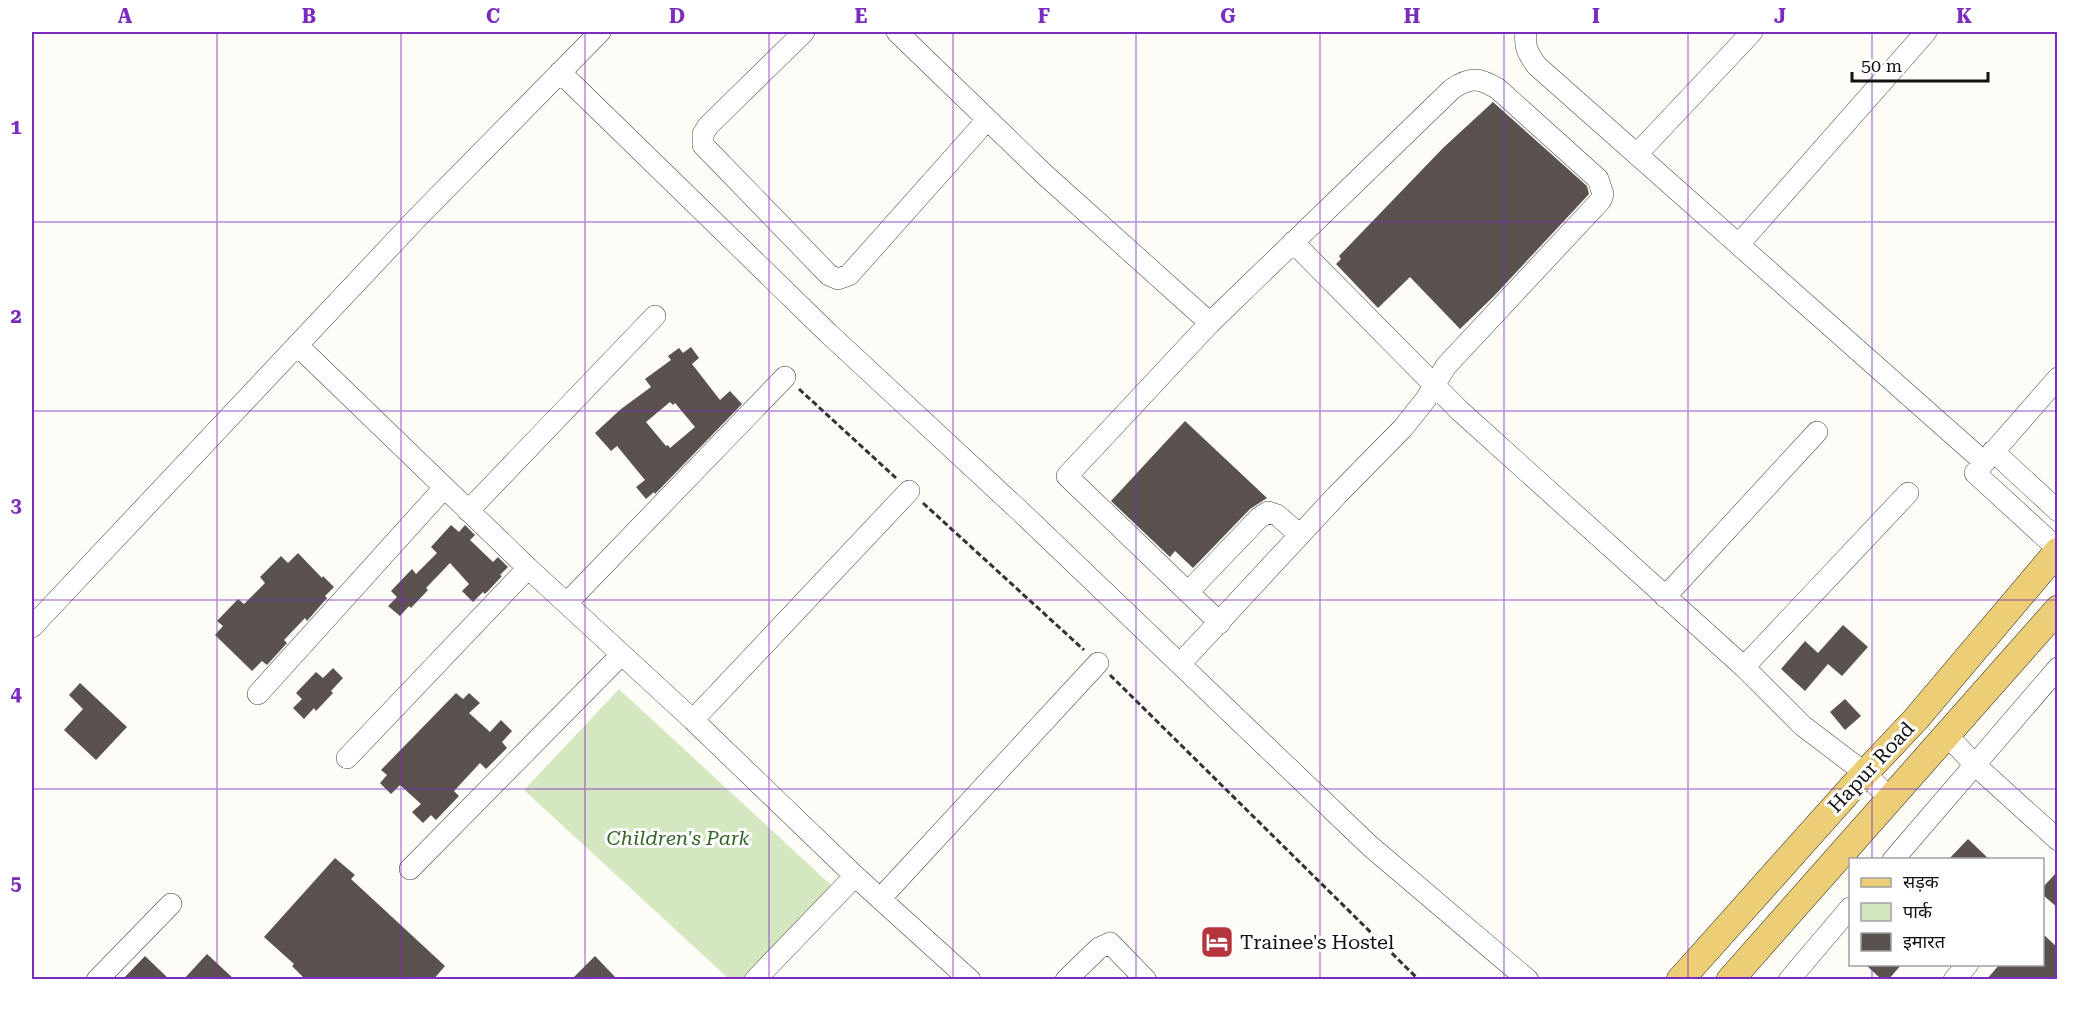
<svg xmlns="http://www.w3.org/2000/svg" width="2089" height="1011" font-family="'Roboto Serif','Noto Sans Devanagari',serif">
  <style>
    .green { fill: #d5e7c1 }
    .building { fill: #59524e; fill-rule: evenodd }
    .lines { fill: none; stroke-linecap: round; stroke-linejoin: round }
    .minor-casing { stroke: #444; stroke-width: 22 }
    .major-casing { stroke: #222; stroke-width: 28 }
    .path { stroke: #333; stroke-width: 3; stroke-dasharray: 6 3; stroke-linecap: butt }
    .minor { stroke: #fff; stroke-width: 21 }
    .major { stroke: #ecce77; stroke-width: 27 }
    .grid { fill: none; stroke: #7b2cbf; stroke-width: 1.5; stroke-opacity: 0.55 }
    .labels { text-anchor: middle; stroke-width: 6; stroke-linejoin: round; paint-order: stroke }
    .street-label { font-size: 20px; fill: #111; stroke: #fff }
    .park-label { font-size: 20px; font-style: italic; fill: #346426; stroke: #fff }
    .poi-label { font-size: 20px; fill: #111; stroke: #fff; text-anchor: start }
    .neatline { fill: none; stroke: #7b2cbf; stroke-width: 2 }
    .grid-label { font-size: 20px; text-anchor: middle; font-weight: bold; fill: #7b2cbf }
  </style>
  <rect width="100%" height="100%" fill="#fefcf6"/>
  <path class="green" d="M619,689l213,197 -87,93h-16l-205,-189z"/>
  <path class="building" d="M1493,102l94,84 2,8 -94,101 -35,34 -50,-52 -32,31 -42,-44 5,-5 -2,-3 104,-108z
    M691,347l8,11 -7,6 28,36 10,-9 12,13 -87,90 -1,-2 -8,7 -10,-12 9,-7 -28,-34 -6,5 -16,-18 26,-24 30,-22 -6,-8 26,-19 -3,-4 11,-8 4,5zM670,402l3,3 2,-2 20,24 -25,21 -2,-3 -2,1 -20,-24z
    M1185,421l82,77 -17,11 -57,59 -18,-17 -5,6 -59,-56z
    M451,525l8,7 6,-7 10,10 -5,5 23,22 5,-5 10,10 -8,8 2,1 -13,14 -4,4 -2,-2 -10,10 -11,-11 7,-7 -19,-21 -24,25 2,2 -17,18 -2,-2 -9,10 -12,-10 9,-9 -6,-6 21,-22 4,5 21,-21 -6,-6z
    M298,553l24,25 1,-2 11,11 -9,9 2,2 -20,23 -2,-3 -21,22 3,3 -20,22 -5,-4 -10,10 -37,-36 8,-9 -6,-5 21,-22 6,5 21,-21 -5,-6 21,-21 7,7z
    M1843,625l25,22 -26,29 -14,-12 -23,27 -24,-22 24,-28 13,12z
    M333,668l10,10 -12,13 2,2 -17,18 -2,-3 -10,11 -11,-11 9,-9 -6,-6 20,-21 7,6z
    M80,683l47,44 -31,33 -32,-30 19,-21 -14,-14z
    M456,693l7,6 6,-6 11,10 -11,10 21,19 11,-12 11,11 -10,11 5,6 -21,21 -6,-6 -26,28 5,5 -23,24 -5,-5 -8,8 -11,-11 9,-8 -21,-19 -9,9 -11,-11 7,-8 -6,-5z
    M1845,699l16,17 -16,14 -15,-18z
    M1968,839l22,21h-42z
    M335,858l20,17 -4,4 94,87 -12,14h-127l-14,-14 2,-2 -30,-27z
    M2058,871v37l-15,-13v-8z
    M2043,934l15,14v32h-72l14,-16h43z
    M207,954l28,26h-52z
    M145,956l25,24h-48z
    M595,956l23,24h-47z
    M1865,964h37l-14,16h-6z"/>
  <g class="lines">
    <defs>
      <path id="minor" d="M804,32l-96,94 -5,8v11l126,130 9,4 11,-4 138,-155
        M897,32l147,142 166,149
        M1526,32c-2,15 2,22 11,34l447,396
        M560,72l268,261 194,180 348,333 158,134
        M1638,153l114,-121
        M1293,242l167,169 284,256 59,59 62,47 25,26
        M1739,244l187,-212
        M297,345l231,223 165,152 162,156 115,104
        M2058,378l-83,95 83,76
        M1993,451l65,60
        M468,511l187,-195
        M1188,592l71,-74 9,-6 9,3 23,20
        M1665,597l152,-165
        M567,603l218,-226
        M32,627l385,-409 183,-186
        M1180,664l157,-169 66,-67 23,-29 20,-33 155,-166 2,-6 -5,-15 -100,-90c-18,-11 -27,-13 -46,0l-242,234 -143,153 153,147
        M1744,667l164,-174
        M258,694l186,-206
        M693,720l216,-229
        M1947,735l28,30 83,75
        M347,758l181,-190
        M1893,860l165,-192
        M410,869l211,-214
        M880,899l218,-236
        M97,980l74,-76
        M755,980l100,-104
        M1066,980l33,-32 11,-5 36,37
        M1789,980l61,-72
        M1954,980l14,-16"/>
      <path id="major" d="M1680,980l185,-207 51,-54 142,-168
        M1730,980l328,-371"/>
    </defs>
    <use href="#minor" class="minor-casing"/>
    <use href="#major" class="major-casing"/>
    <path class="path" d="M799,389l97,89
      M923,503l161,147
      M1110,675l309,305"/>
    <use href="#minor" class="minor"/>
    <use href="#major" class="major"/>
  </g>
  <path class="grid" d="M217,32v948M401,32v948M585,32v948M769,32v948M953,32v948M1136,32v948M1320,32v948M1504,32v948M1688,32v948M1872,32v828M32,222h2026M32,411h2026M32,600h2026M32,789h2026M1872,964v16"/>
  <defs>
    <symbol id="hotel-square" viewBox="-11 -11 22 22"><rect x="-9" y="-9" width="18" height="18" rx="4" fill="#b6343c" stroke="#fff"/><path d="M-6-4.5h1.5V1H6V5H4.5V3h-9V5H-6ZM-4 0a1.8 1.8 0 1 1 3.6 0ZM.5 0V-2.5h3Q6-2.5 6 0Z" fill="#fff"/></symbol>
  </defs>
  <g fill-rule="evenodd">
    <use href="#hotel-square" x="1198" y="923" width="38" height="38"/>
  </g>
  <g class="labels">
    <g class="street-label">
      <text transform="translate(1871 767) rotate(-47)" y="7">Hapur Road</text>
    </g>
    <g class="park-label">
      <text x="678" y="845">Children's Park</text>
    </g>
    <g class="poi-label">
      <text x="1240" y="949">Trainee's Hostel</text>
    </g>
  </g>
  <rect width="2089" height="1011" fill="none" stroke="#ffffff" stroke-width="66"/>
  <rect x="1849" y="858" width="195" height="108" fill="#ffffff" stroke="#a0a0a0" stroke-width="1.5"/>
  <rect x="1861" y="878" width="30" height="9" fill="#ecce77" stroke="#a0a0a0" stroke-width="1.5"/>
  <text x="1903" y="888" font-size="18" fill="#111111">सड़क</text>
  <rect x="1861" y="903" width="30" height="18" fill="#d5e7c1" stroke="#a0a0a0" stroke-width="1.5"/>
  <text x="1903" y="918" font-size="18" fill="#111111">पार्क</text>
  <rect x="1861" y="933" width="30" height="18" fill="#59524e" stroke="#a0a0a0" stroke-width="1.5"/>
  <text x="1903" y="948" font-size="18" fill="#111111">इमारत</text>
  <path d="M1852 72v9h136v-9" fill="none" stroke="#111111" stroke-width="3"/>
  <text x="1861" y="72" font-size="18" fill="#111111" stroke="#ffffff" stroke-width="4.5" paint-order="stroke">50 m</text>
  <rect x="33" y="33" width="2023" height="945" class="neatline"/>
  <g class="grid-label">
    <text x="125" y="23">A</text>
    <text x="309" y="23">B</text>
    <text x="493" y="23">C</text>
    <text x="677" y="23">D</text>
    <text x="861" y="23">E</text>
    <text x="1044" y="23">F</text>
    <text x="1228" y="23">G</text>
    <text x="1412" y="23">H</text>
    <text x="1596" y="23">I</text>
    <text x="1780" y="23">J</text>
    <text x="1964" y="23">K</text>
    <text x="16" y="134">1</text>
    <text x="16" y="323">2</text>
    <text x="16" y="512">3</text>
    <text x="16" y="701">4</text>
    <text x="16" y="890">5</text>
  </g>
</svg>
